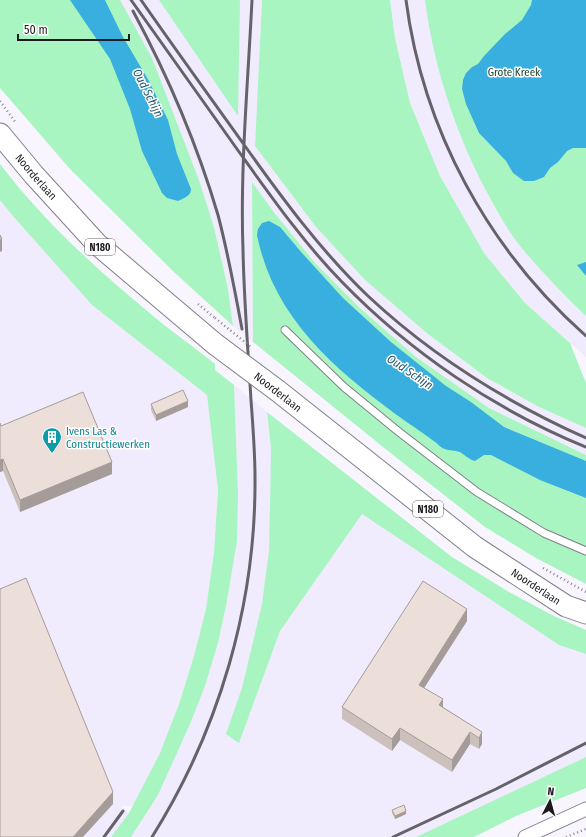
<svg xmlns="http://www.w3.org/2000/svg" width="586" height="837" font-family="'Fira Sans Condensed',sans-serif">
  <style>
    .built { fill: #f1ebfe }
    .green { fill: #a9f5c2 }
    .water { fill: #39afe0 }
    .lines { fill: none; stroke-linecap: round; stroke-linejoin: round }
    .lane-casing { stroke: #827f89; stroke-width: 9 }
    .street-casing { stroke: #827f89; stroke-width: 15 }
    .primary-casing { stroke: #827f89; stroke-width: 23 }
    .path { stroke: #88868d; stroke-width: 2.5; stroke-dasharray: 1 3; stroke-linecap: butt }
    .lane { stroke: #fff; stroke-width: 7 }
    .street { stroke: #fff; stroke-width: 13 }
    .primary { stroke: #fff; stroke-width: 21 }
    .rail { stroke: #656269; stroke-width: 3 }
    .primary-bridge-casing { stroke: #827f89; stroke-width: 23; stroke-linecap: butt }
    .path-bridge { stroke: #88868d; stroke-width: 2.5; stroke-dasharray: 1 3; stroke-linecap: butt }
    .primary-bridge { stroke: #fff; stroke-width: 21 }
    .wall { fill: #cbc0bb }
    .shaded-wall { fill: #a59c99 }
    .building { fill: #ecdfda; stroke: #a59c99 }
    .labels { text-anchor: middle; stroke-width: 3; stroke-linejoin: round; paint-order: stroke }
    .shield { fill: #fff; stroke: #615f63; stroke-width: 1 }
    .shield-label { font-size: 10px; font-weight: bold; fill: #1d1b20 }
    .park-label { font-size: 11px; fill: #153d25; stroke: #fff }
    .street-label { font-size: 11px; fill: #1d1b20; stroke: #fff }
    .culture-label { font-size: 11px; fill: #0d838f; stroke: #fff; text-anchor: start }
    .water-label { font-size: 12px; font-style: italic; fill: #26556a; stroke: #fff }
  </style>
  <rect width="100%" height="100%" fill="#f8f5ff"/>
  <path class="built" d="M118,0h144l-7,146 61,81 49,53 63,54 59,44 52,29 47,21v27l-97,-47 -73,-51 -55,-48 -45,-45 -43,-53 -21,-28 1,159 -20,-16 -5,-37 -14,-62 -15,-47 -24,-62z
    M390,0h35l17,84 12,36 19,44 23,47 28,40 45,48 17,17v41l-61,-54 -41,-50 -44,-77 -30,-73 -15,-65z
    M0,200l12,15 80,90 115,90 11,95 -4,62 -8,57 -12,47 -15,48 -19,49 -27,53h-12l8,7 -18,24h-111z
    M234,385l33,27 4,37 288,196 27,9v103l-170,80h-285l27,-42 47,-109 13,-43 8,-37 12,-113z"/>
  <path class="green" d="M0,0h120l32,58 47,122 15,47 14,62 5,37 -58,-53 -105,-104 -70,-81z
    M159,0h81l-2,116z
    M262,0h128l5,38 15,65 30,73 44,77 41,50 45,40 16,40v45l-47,-21 -52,-29 -59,-44 -63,-54 -49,-53 -61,-81z
    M425,0h161v316c-21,-20 -42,-42 -61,-64 -17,-20 -30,-44 -42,-67 -30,-60 -49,-118 -58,-185z
    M0,164c42,55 93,102 146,146 22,19 47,36 69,54v6l19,15 4,108 -1,48 -11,65 -8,37 -13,43 -15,38 -32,71 -27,42h-20l18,-24 31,-60 19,-49 15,-48 12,-47 8,-57 4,-62 -11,-95 -115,-90 -80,-90 -12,-15z
    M252,182l21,29 43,53 45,45 55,48 73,51 97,47v129l-50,-26 -51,-31 -92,-72 -140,-113z
    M267,412l185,145 57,35 45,24 32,14v24l-27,-9 -197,-131 -82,117 -41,112 -13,-9 16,-46 20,-84 7,-53 1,-46 1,-57z
    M586,757v31l-70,28 -42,21h-58z"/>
  <path class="water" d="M70,0h35l18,37 26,44 19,39 9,34 14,35c0,7 -7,9 -13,12l-11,-3 -5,-5 -20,-42 -12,-42 -20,-50z
    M532,0h54v148h-13l-6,3 -9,11 -8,6 -6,9 -10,4h-10l-11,-8 -7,-12 -27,-28 -13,-29 -4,-15 1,-9 3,-7 6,-6 6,-3 6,-8 21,-22 17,-14 9,-15z
    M269,221l11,6 22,26 41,45 48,44 55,44 25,16 33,25 82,34v37l-46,-18 -49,-25h-7l-9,6c-7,-2 -10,-6 -15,-9 -5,-2 -11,-1 -15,-3 -4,-1 -7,-5 -10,-7 -9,-7 -18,-13 -27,-19 -68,-49 -134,-102 -151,-188l1,-6 4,-6z
    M586,262v14l-9,-11z"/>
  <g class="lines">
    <defs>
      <path id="lane" d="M285,330l59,57 55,45 78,60 67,41 42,18"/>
      <path id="street" d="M525,837l61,-28"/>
      <g id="primary">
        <path id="s1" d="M0,134l34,41 63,69 118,100"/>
        <path id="s2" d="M278,391l197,156 91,59 20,7"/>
      </g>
    </defs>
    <use href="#lane" class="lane-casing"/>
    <use href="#street" class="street-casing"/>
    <use href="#primary" class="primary-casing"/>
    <path class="path" d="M0,101l16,22
      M198,304l17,14
      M543,568l43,24
      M566,837l20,-8"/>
    <use href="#lane" class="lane"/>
    <use href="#street" class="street"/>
    <use href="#primary" class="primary"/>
    <path class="rail" d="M131,0c35,50 71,99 106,149 33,46 65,92 105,133 68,70 153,128 244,165
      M141,0c34,49 69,97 104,146 37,52 76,105 123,150 64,60 138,106 218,142
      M406,0c17,130 82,249 180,336
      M133,11c35,65 64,133 85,204 10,38 17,76 24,114
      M104,837l19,-26
      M152,837c67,-107 104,-232 103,-359 0,-26 -2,-52 -4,-78 -3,-50 -7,-100 -8,-150 -3,-83 5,-167 9,-250
      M393,837l103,-48 90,-46"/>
    <defs>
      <path id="primary-bridge" d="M215,344l63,47"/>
    </defs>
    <use href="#primary-bridge" class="primary-bridge-casing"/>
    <path class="path-bridge" d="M215,318l36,29"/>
    <use href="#primary-bridge" class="primary-bridge"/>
  </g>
  <path class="wall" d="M151,404l37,3 -32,14 -5,-11z
    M0,423l1,3 111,48 -92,38 -17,-41 -3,1z
    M467,621l-43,67 19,19 39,25v12l-3,5 -9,-5 -18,28 -52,-32 -8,11 -50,-32v-12z
    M392,810l14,4 -11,5 -3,-6z"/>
  <path class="shaded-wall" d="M2,239v12l-2,1v-12z
    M188,401v6l-32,14v-6z
    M3,459v12l-3,1v-12z
    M112,462v12l-92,38v-12z
    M467,609v12l-48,75v-11z
    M443,699v12l-4,-6z
    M400,728v12l-8,11v-12z
    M470,732v12l-18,28v-12z
    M482,732v12l-3,5v-11z
    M113,792v12l-30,33h-10z
    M406,811v3l-11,5v-3z"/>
  <path class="building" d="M0,235l2,4 -2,1z
    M183,390l5,11 -32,14 -5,-11z
    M83,392l29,70 -92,38 -17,-41 -3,1v-37l1,3z
    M26,578l87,214 -40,45h-73v-248z
    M423,581l44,28 -48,76 24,14 -4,6 43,27 -3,6 -9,-6 -18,28 -52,-32 -8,11 -50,-32z
    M404,805l2,6 -11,5 -3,-6z"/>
  <defs>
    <symbol id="building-pin" viewBox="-11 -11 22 30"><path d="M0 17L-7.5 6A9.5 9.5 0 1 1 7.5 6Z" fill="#0f9aa8" stroke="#fff"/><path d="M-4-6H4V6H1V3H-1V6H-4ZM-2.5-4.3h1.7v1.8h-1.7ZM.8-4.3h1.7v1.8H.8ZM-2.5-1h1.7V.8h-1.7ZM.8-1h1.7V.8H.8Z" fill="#fff"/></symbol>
  </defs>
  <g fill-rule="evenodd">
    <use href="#building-pin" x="41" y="426" width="22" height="30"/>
  </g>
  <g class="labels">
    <g class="shield">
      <rect x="85" y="239" width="30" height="16" rx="3"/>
      <rect x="413" y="501" width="30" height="16" rx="3"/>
    </g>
    <g class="shield-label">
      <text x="100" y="251">N180</text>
      <text x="428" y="513">N180</text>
    </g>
    <g class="park-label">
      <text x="514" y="76">Grote Kreek</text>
    </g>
    <g class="street-label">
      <text dy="4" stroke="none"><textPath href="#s1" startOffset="56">Noorderlaan</textPath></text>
      <text transform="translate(278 392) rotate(38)" y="4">Noorderlaan</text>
      <text dy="4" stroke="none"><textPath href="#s2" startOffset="324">Noorderlaan</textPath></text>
    </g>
    <g class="culture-label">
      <text x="66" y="435">Ivens Las &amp;<tspan x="66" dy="13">Constructiewerken</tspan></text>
    </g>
    <g class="water-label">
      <text transform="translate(148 93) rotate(63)" y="4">Oud Schijn</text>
      <text transform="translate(410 372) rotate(34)" y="4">Oud Schijn</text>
    </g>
  </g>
  <g transform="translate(550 801) rotate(6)" stroke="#ffffff" stroke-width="3" paint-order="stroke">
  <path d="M0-3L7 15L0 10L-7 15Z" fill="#1d1b20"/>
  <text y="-6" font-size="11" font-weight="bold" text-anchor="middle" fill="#1d1b20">N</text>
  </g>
  <path d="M18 34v6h111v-6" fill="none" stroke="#1d1b20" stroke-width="2"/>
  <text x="24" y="34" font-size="12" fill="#1d1b20" stroke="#ffffff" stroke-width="3" paint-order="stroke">50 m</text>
</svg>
